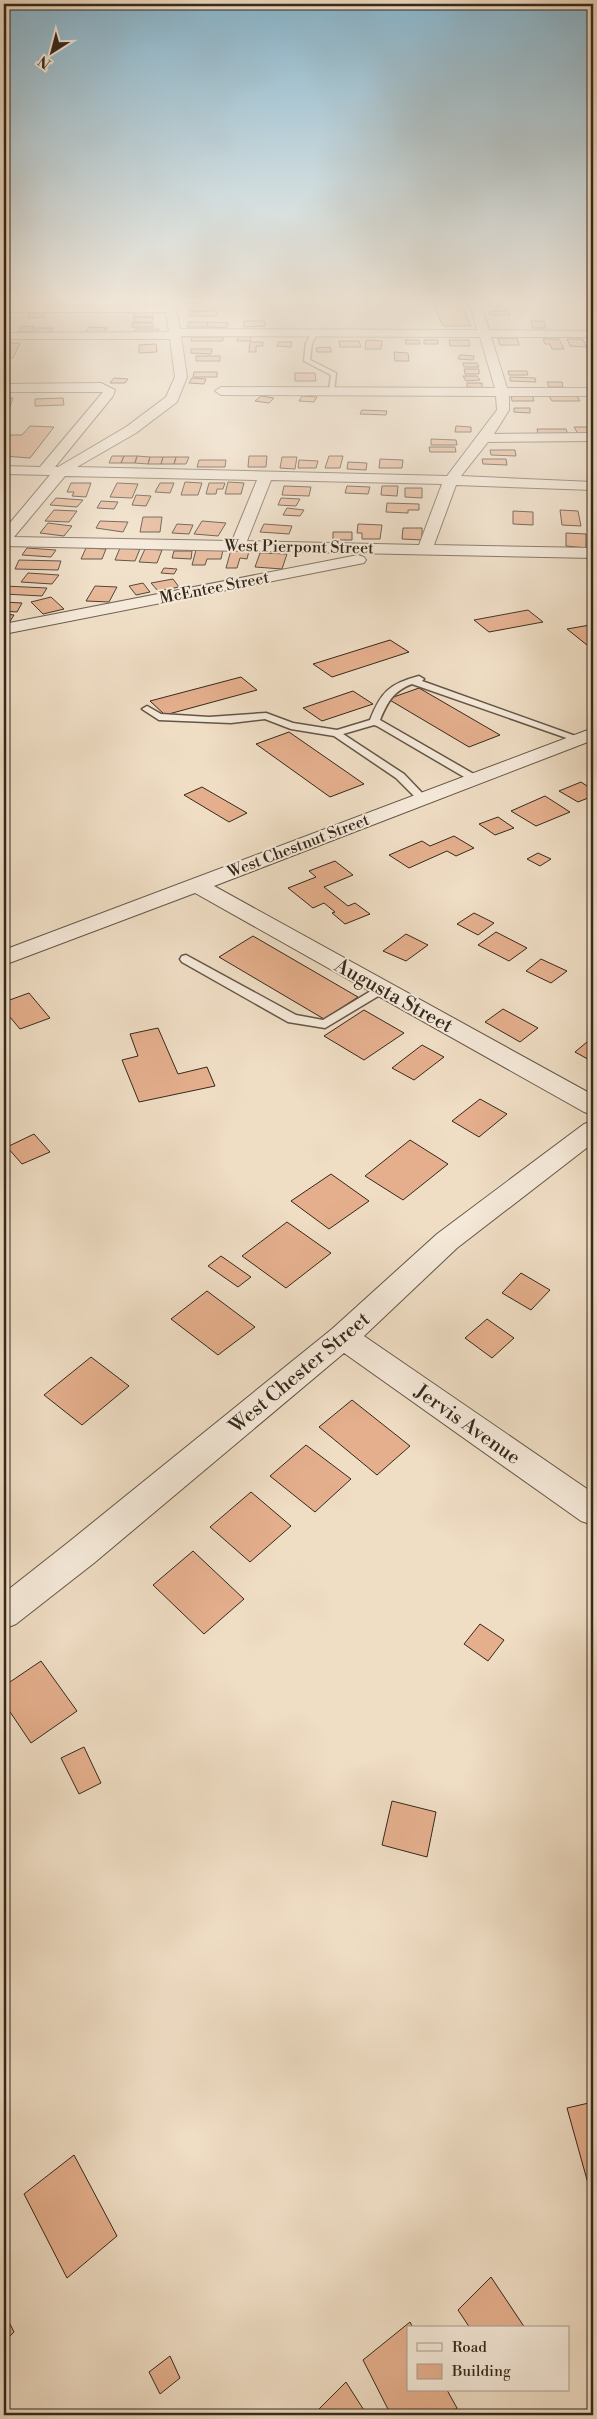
<svg xmlns="http://www.w3.org/2000/svg" width="597" height="2419" font-family="'Libre Bodoni',serif">
  <style>
    .building { fill: #e5af8d; stroke: #35291c }
    .lines { fill: none; stroke-linecap: round; stroke-linejoin: round }
    .service-casing { stroke: #645646; stroke-width: 3 }
    .minor-casing { stroke: #645646; stroke-width: 2 }
    .service { fill: #f5e9d9; fill-rule: evenodd }
    .minor { fill: #f5e9d9; fill-rule: evenodd }
    .labels { text-anchor: middle; stroke-width: 4; stroke-linejoin: round; paint-order: stroke }
    .far-street-label { font-size: 16px; fill: #35291c; stroke: #f5e9d9 }
    .street-label { font-size: 20px; fill: #35291c; stroke: #f5e9d9 }
  </style>
  <rect width="100%" height="100%" fill="#efddc4"/>
  <filter id="stains"><feTurbulence type="fractalNoise" baseFrequency=".004" numOctaves="4"/><feColorMatrix values="0 0 0 0 .2 0 0 0 0 .09 0 0 0 0 .02 0 0 0 .5 -.17"/></filter>
  <radialGradient id="worn" r=".72"><stop offset=".6" stop-color="#630" stop-opacity="0"/><stop offset="1" stop-color="#630" stop-opacity=".3"/></radialGradient>
  <path class="building" d="M29,300h20l-3,6h-10l3,-6z
    M115,300h31l-2,6h-31z
    M177,300h24l2,3 -23,1z
    M485,300h13l2,6h-12z
    M460,303l11,23h-28l-10,-22z
    M215,306l1,4 -26,1 -1,-4z
    M489,306h16l2,4 -16,1z
    M217,311l-1,5h-27l1,-4z
    M509,311l1,4h-20l-2,-3z
    M153,312v5h-19v-4z
    M29,313h16l-1,4 -16,1z
    M134,317h19l-1,5h-19z
    M243,321h22v5l-21,1z
    M531,321h13l2,7h-13z
    M189,322h19l-1,5h-20z
    M208,322l20,1 -1,5 -20,-1z
    M132,323h21v4h-21z
    M22,326l13,1 -4,5h-13z
    M89,327l18,1 -3,5h-19z
    M37,328h16l-3,5h-17z
    M136,329h23l-1,4h-23z
    M238,336h13v5h-14z
    M192,337h31v4h-32z
    M498,338h19l2,7h-19z
    M543,339h16l5,10h-12l-2,-5h-5z
    M567,339h16l3,8 -16,-1z
    M366,340l16,1 -1,8h-16z
    M405,340h14l1,4h-14z
    M424,340h14v4h-14z
    M449,340h20l1,6h-20z
    M339,341h20l2,6h-21z
    M250,342h13v4h-7v6h-7z
    M278,342h14l-1,5 -14,-1z
    M4,343h16l-7,15h-9z
    M156,344l1,8 -18,1v-8z
    M330,347l1,5h-14l-1,-4z
    M191,349h21l-1,5 -20,-1z
    M394,352l14,1 1,8h-14z
    M460,355l14,1 -1,4 -15,-1z
    M196,356h24v5h-24z
    M463,363h14l2,4h-15z
    M464,369h15v5h-14z
    M508,371h19l1,4h-19z
    M194,372h23v5h-24z
    M295,373h20l1,8h-21z
    M463,376h14l3,4 -14,1z
    M510,377l25,1 1,4 -26,-1z
    M114,378l14,1 -3,4h-15z
    M192,378l14,1 -2,5 -15,-1z
    M547,382h15l1,5h-14z
    M467,383h15v5l-15,-1z
    M511,395h21l2,6h-22z
    M261,396l13,2 -5,5 -14,-2z
    M302,396l15,1 -3,5 -15,-1z
    M549,396h28l3,5h-28z
    M4,398h9l-4,11h-5z
    M63,398l1,7 -29,1v-7z
    M514,408h16v5l-16,-1z
    M362,410l25,1 -1,4 -26,-1z
    M30,426l24,1 -24,31 -26,-2v-12l7,-9h11z
    M456,426l15,1v5h-16z
    M574,427h16l3,7h-15z
    M537,429h29l2,6 -30,-1z
    M431,439l25,1 1,5h-26z
    M429,447h26l1,5h-26z
    M490,450h25l1,6 -25,-1z
    M112,456h12l-3,7h-12z
    M124,456h13l-2,7h-14z
    M137,456l13,1 -2,7 -13,-1z
    M249,456h18l-1,11h-18z
    M329,456h14l-3,12h-15z
    M150,457h13l-2,7h-13z
    M163,457h13l-2,7h-13z
    M176,457h13l-3,7h-12z
    M282,457h15l-2,12 -15,-1z
    M380,459l23,1 -1,8h-23z
    M482,459h24l1,6 -24,-1z
    M199,460h27l-1,7h-28z
    M299,460l19,1 -2,7h-18z
    M348,462l19,1 -1,7 -19,-1z
    M185,482l17,1 -4,12h-17z
    M228,482l16,1 -3,11h-16z
    M71,483h20l-5,14 -14,-1 2,-4h-7z
    M117,483l21,1 -6,14 -22,-1z
    M160,483h14l-4,10 -15,-1z
    M209,483h16l-2,6h-6l-1,5h-10z
    M284,486l27,1 -2,9 -27,-1z
    M347,486l23,1 -2,7 -23,-1z
    M382,486h16l-1,10 -16,-1z
    M405,488h17v10l-17,-1z
    M136,495l15,1 -5,10 -14,-1z
    M56,498l27,2 -6,7 -27,-2z
    M281,498l19,1 -4,7 -18,-1z
    M101,501l17,1 -4,7 -17,-1z
    M387,503l32,1v6h-11v3l-22,-1z
    M287,508l17,2 -4,6 -17,-1z
    M54,510l23,1 -8,11 -24,-1z
    M560,510l18,1 3,15 -19,-1z
    M513,511l20,1v13l-20,-1z
    M143,517h19l-2,15h-20z
    M100,521l28,1 -5,10 -27,-4z
    M202,521l24,2 -8,13 -24,-2z
    M48,523l24,3 -8,10 -24,-3z
    M177,524l16,1 -4,9 -17,-1z
    M264,524l28,2 -3,8 -29,-2z
    M358,524l24,1 -2,14h-18v-6h-5z
    M403,528h19v12l-20,-1z
    M333,532h19v8h-19z
    M566,533l20,1v14l-20,-2z
    M27,548l29,2 -5,7 -29,-2z
    M86,548l20,1 -4,10h-21z
    M120,548l20,1 -5,12 -20,-1z
    M145,549l17,1 -5,13 -18,-1z
    M196,550h27l-2,9h-14l-2,6h-13z
    M231,550l18,1 -2,8 -7,-1 -3,10h-11z
    M174,551h18l-1,8 -19,-1z
    M260,553l27,1 -5,15 -27,-2z
    M19,560l42,1 -3,9 -43,-1z
    M164,568l13,1 -3,5 -13,-1z
    M28,573l31,2 -7,9 -31,-2z
    M173,579l6,8 -21,4 -7,-8z
    M143,583l7,9 -14,3 -7,-9z
    M4,586l43,2 -5,8 -38,-2z
    M95,586l22,1 -8,15 -23,-1z
    M51,597l13,12 -21,5 -12,-12z
    M4,602l18,1 -5,9 -13,-1z
    M528,610l15,12 -54,10 -15,-12z
    M4,614l10,1 -5,8 -5,-1z
    M590,625l3,2v17l-6,1 -20,-16z
    M390,640l19,12 -77,25 -19,-13z
    M241,677l16,13 -92,25 -15,-14z
    M419,688l81,47 -31,12 -81,-48z
    M353,691l20,13 -51,17 -19,-13z
    M289,732l75,52 -34,13 -74,-53z
    M581,782l12,8v6l-15,6 -19,-11z
    M202,787l45,26 -18,9 -45,-27z
    M545,796l25,16 -34,14 -25,-15z
    M498,817l16,11 -19,7 -16,-11z
    M454,836l20,12 -18,8 -9,-5 -38,17 -20,-13 33,-14 8,5z
    M538,853l13,6 -11,7 -13,-7z
    M335,861l18,14 -29,12 24,19 7,-3 15,11 -25,10 -13,-11 3,-1 -11,-9 -11,5 -25,-20 28,-11 -7,-6z
    M474,913l20,10 -16,12 -21,-11z
    M496,932l31,16 -18,13 -31,-16z
    M406,934l22,11 -22,16 -23,-10z
    M253,936l105,61 -34,22 -105,-62z
    M541,959l26,12 -16,12 -25,-12z
    M29,993l21,25 -30,11 -16,-19v-8z
    M503,1009l35,19 -18,14 -35,-20z
    M364,1010l40,23 -40,27 -40,-24z
    M158,1028l20,46 29,-7 8,19 -76,16 -17,-42 16,-4 -8,-22z
    M593,1037v25l-18,-10z
    M422,1045l22,12 -30,23 -22,-12z
    M480,1099l27,15 -28,23 -27,-16z
    M34,1134l16,18 -28,12 -15,-17z
    M410,1140l38,24 -45,36 -38,-24z
    M331,1174l38,27 -40,28 -38,-28z
    M287,1222l44,31 -45,35 -44,-32z
    M221,1256l30,21 -13,10 -30,-21z
    M521,1273l29,17 -19,20 -29,-17z
    M207,1291l48,36 -37,28 -47,-36z
    M487,1319l27,19 -22,20 -27,-20z
    M91,1357l38,29 -47,39 -38,-30z
    M352,1400l58,46 -33,29 -58,-48z
    M306,1445l45,34 -36,33 -45,-36z
    M251,1492l40,34 -41,36 -40,-35z
    M193,1551l51,48 -40,35 -51,-49z
    M480,1624l24,16 -16,21 -24,-17z
    M41,1661l36,50 -46,32 -27,-40v-17z
    M84,1747l17,36 -22,11 -18,-36z
    M392,1801l44,11 -9,45 -45,-12z
    M593,2102v84l-4,1 -22,-79z
    M74,2155l43,81 -50,42 -43,-84z
    M491,2277l34,51h-55l-12,-18z
    M4,2312l10,20 -10,10z
    M410,2322l3,6h-5v62h39l10,18 -9,7h-57l-28,-55z
    M170,2356l10,22 -20,16 -11,-22z
    M346,2382l21,33h-54z"/>
  <g class="lines">
    <defs>
      <path id="service" d="M313,331l5,1 -6,11 -2,17 26,13 -2,19 -5,-1 2,-16 -27,-14 2,-18z
        M419,676l5,3 -2,2 162,58 -1,2h-8l-163,-57c-19,7 -25,19 -32,36l99,57v4h-8l-94,-55 -3,-1 -31,9 61,40 23,24 -5,3 -4,-1 -22,-22 -62,-42 -43,-7 -26,-10 -34,4 -72,-3 -17,-11 5,-3 14,8 48,3 57,-4 27,10 44,7 33,-10c11,-28 19,-36 49,-44z
        M186,955l110,60 27,5 56,-34h10l1,3 -65,39 -37,-6 -106,-60 -2,-3 2,-3z"/>
      <path id="minor" d="M164,300h10l6,29 297,1 -8,-30h10l10,30 104,1v6h-102l16,51h86v8h-84v14l-15,24 99,-1v8l-105,1 -27,34 132,6v8l-137,-5 -22,60 159,3v10l-589,-12v-16l46,-55 -46,-1v-8l36,1 63,-75h-99v-8l97,-1 14,7 -2,6 -58,71h3l68,-40 40,-30 9,-20 -5,-38h-166v-6l165,-1 -3,-20h-162v-6h160zM181,336l299,1 15,51 -274,-1 -6,4 6,4 275,1 1,14 -50,66 -370,-9 59,-34 41,-31 10,-25zM65,476l192,4 -25,61 -218,-4zM271,480l171,4 -23,61 -172,-4z
        M358,555l6,2 2,3 -2,3 -360,71v-10z
        M593,728v12l-379,146 379,209v20l-9,-3 -389,-219 -191,72v-15z
        M593,1121v22l-136,105 -93,88 229,157v32l-12,-4 -237,-168 -250,210 -78,61 -12,5v-36l66,-52 262,-212 105,-95 147,-110z"/>
    </defs>
    <use href="#service" class="service-casing"/>
    <use href="#minor" class="minor-casing"/>
    <use href="#service" class="service"/>
    <use href="#minor" class="minor"/>
  </g>
  <linearGradient id="sky" x2="0" y2="1"><stop stop-color="#89b8d1"/><stop offset="0.47" stop-color="#f8f0e4"/><stop offset="1" stop-color="#f8f0e4" stop-opacity="0"/></linearGradient>
  <rect width="597" height="639" fill="url(#sky)"/>
  <g class="labels">
    <g class="far-street-label">
      <text transform="translate(299 546) rotate(1)" y="6">West Pierpont Street</text>
      <text transform="translate(214 587) rotate(-11)" y="6">McEntee Street</text>
      <text transform="translate(298 845) rotate(-21)" y="6">West Chestnut Street</text>
    </g>
    <g class="street-label">
      <text transform="translate(394 995) rotate(29)" y="7">Augusta Street</text>
      <text transform="translate(299 1372) rotate(-40)" y="7">West Chester Street</text>
      <text transform="translate(468 1424) rotate(35)" y="7">Jervis Avenue</text>
    </g>
  </g>
  <rect width="597" height="2419" fill="none" stroke="#efddc4" stroke-width="20"/>
  <rect x="5" y="5" width="587" height="2409" fill="none" stroke="#35291c" stroke-width="2.5"/>
  <rect x="10" y="10" width="577" height="2399" fill="none" stroke="#35291c"/>
  <rect x="407" y="2326" width="162" height="65" fill="#f5e9d9" stroke="#a89c8d"/>
  <rect x="417" y="2343" width="25" height="8" fill="#f5e9d9" stroke="#a89c8d"/>
  <text x="452" y="2352" font-size="15" fill="#35291c">Road</text>
  <rect x="417" y="2364" width="25" height="15" fill="#e5af8d" stroke="#a89c8d"/>
  <text x="452" y="2376" font-size="15" fill="#35291c">Building</text>
  <g transform="translate(52 52) rotate(216)" stroke="#f5e9d9" stroke-width="4" paint-order="stroke">
  <path d="M0-4L9 19L0 12L-9 19Z" fill="#35291c"/>
  <text y="-8" font-size="14" font-weight="bold" text-anchor="middle" fill="#35291c">N</text>
  </g>
  <rect width="100%" height="100%" filter="url(#stains)"/>
  <rect width="100%" height="100%" fill="url(#worn)"/>
</svg>
